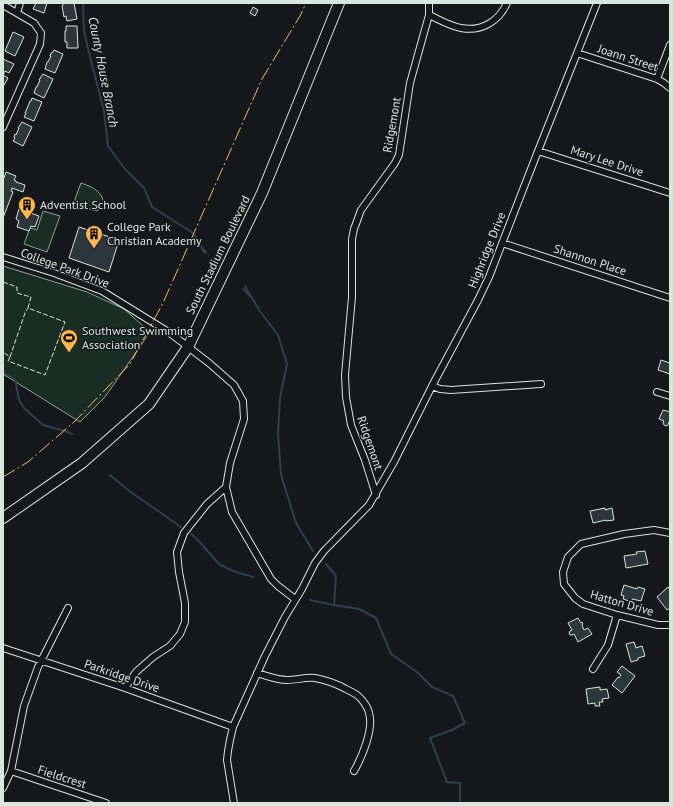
<svg xmlns="http://www.w3.org/2000/svg" width="673" height="806" font-family="'PT Sans',sans-serif">
  <style>
    .green { fill: #1a2d24; stroke: #939e99 }
    .lines { fill: none; stroke-linecap: round; stroke-linejoin: round }
    .stream { stroke: #2f3f4d; stroke-width: 2 }
    .building { fill: #2c363c; stroke: #d8e6dc }
    .street-casing { stroke: #d8e6dc; stroke-width: 8 }
    .primary-casing { stroke: #d8e6dc; stroke-width: 12 }
    .street { stroke: #14181c; stroke-width: 6 }
    .primary { stroke: #14181c; stroke-width: 10 }
    .fence { stroke: #d8e6dc; stroke-width: 1; stroke-dasharray: 5 2; stroke-linecap: butt }
    .power { stroke: #ffb74d; stroke-width: 1; stroke-dasharray: 14 3 2 3; stroke-linecap: butt }
    .labels { text-anchor: middle; stroke-width: 3; stroke-linejoin: round; paint-order: stroke }
    .street-label { font-size: 12px; fill: #d8e6dc; stroke: #14181c }
    .poi-label { font-size: 12px; fill: #d8e6dc; stroke: #14181c; text-anchor: start }
    .water-label { font-size: 13px; font-style: italic; fill: #d8e6dc; stroke: #14181c }
  </style>
  <rect width="100%" height="100%" fill="#14181c"/>
  <path class="green" d="M81,183c14,5 21,8 24,24l-9,4 -19,-6 -2,-6z
    M43,211l17,5 -13,36 -23,-8 6,-16 7,2z
    M3,266l84,26 37,17 26,23 -45,65 -25,25 -77,-48z"/>
  <g class="lines">
    <path class="stream" d="M83,3l1,28 5,22 15,58 4,35 17,23 19,19 8,19 41,26 9,15 4,4
      M202,249l3,4
      M245,286l14,24 19,25 9,29 -7,34 -2,36 3,41 15,48 17,28
      M243,289l8,8
      M3,372l12,7 4,21 5,8 19,17 22,6 7,3
      M110,475l18,15 53,37
      M191,534l5,4 23,26 14,7 20,6
      M326,564l10,12 -2,29 25,4 17,9 15,36 26,18 15,15 21,9 12,27 -13,7 -22,8 17,44 13,1v20
      M310,600l24,5"/>
  </g>
  <path class="building" d="M36,3h11l-3,10 -11,-4z
    M63,3h11l3,16 -10,2 -1,-5 -2,1 -2,-11 1,-1z
    M253,7l5,3 -3,6 -5,-3z
    M66,26h11l1,22h-11v-6h-2v-11h1z
    M13,32l11,5 -9,19 -10,-5z
    M54,50l9,4 -8,19 -10,-4 2,-7h1l3,-6h-1l1,-3h1z
    M3,59l11,5 -5,9 -4,-2 -2,4 5,3 -5,9z
    M43,74l10,5 -9,19 -10,-5 2,-6h1l3,-7h-1z
    M32,98l10,4 -8,19 -10,-4 2,-4h-1l4,-9 1,-3h1z
    M22,122l10,5 -9,19 -10,-5 2,-3 -1,-1 1,-3 1,1 3,-7h-1z
    M6,172l10,4 -2,4 2,1v1l9,3 -2,7 -11,-4 -1,3 2,1 -10,26v-40h1z
    M19,209l20,7 -4,11 -4,-1 -2,5 -12,-4 2,-6 -3,-2z
    M79,227l40,13 -10,32 -40,-14z
    M661,360l9,3v11l-12,-4z
    M663,410l7,2v11l-1,-1 -1,3 -2,1 -2,-1 -1,-2 1,-2 -5,-2z
    M605,508v2l7,-2 2,12 -8,1v-1l-13,3 -3,-12z
    M645,551l3,13 -22,4 -2,-12 13,-2 -1,-2z
    M624,585l13,4 1,-2 7,2 -4,12 -9,-2v3l-9,-3 1,-3 -3,-1z
    M668,587l2,3v18l-3,2 -10,-13z
    M578,618l3,5 1,-1 1,2 -1,1 2,5 4,-2 4,6 -14,8 -4,-8 -2,1h-2l-1,-2 1,-2 2,-1 -4,-7z
    M634,642l2,6 6,-2 3,10 -7,2v2l-7,2 -5,-18z
    M622,666l13,10 -13,17 -10,-8 6,-8 1,1 2,-3 -4,-3z
    M600,687v3l7,-1 2,9 -7,1 1,3h-4l1,4h-5v-3l-7,1 -2,-15z"/>
  <g class="lines">
    <defs>
      <path id="street" d="M429,3v12c11,5 21,11 32,13 21,4 38,-7 46,-25
        M3,5l31,18 7,10 -1,11 -37,83
        M17,13l3,-10
        M577,53l80,26 7,4 6,5
        M657,79l13,-34
        M538,151l132,42
        M502,243l168,55
        M3,257l51,16 48,18 68,42 39,30 25,22 9,16 1,18 -14,44 -4,24 6,25 39,67 7,7 17,13
        M432,386l8,3 11,1 90,-6
        M657,392l13,4
        M376,495l-11,-35 -14,-35 -5,-28 -1,-22 7,-78v-58l2,-10 7,-19 34,-47 4,-8 11,-72 19,-68
        M670,533l-16,-3 -30,4 -43,10 -13,13 -5,15 1,12 11,14 8,6 34,11 41,10h12
        M3,648l122,40 108,39
        M593,669l15,-24 9,-30
        M257,673c10,3 20,7 30,7 9,0 19,-3 28,-2 11,2 22,6 31,11 4,2 8,4 11,6 5,4 11,12 12,18 5,16 -7,44 -15,58
        M125,688l11,-16 17,-15 17,-11 10,-12 5,-12v-19l-6,-31 -2,-20 7,-19 23,-29 19,-17
        M11,771l95,32
        M3,788l8,-17 13,-65 14,-39 30,-59
        M234,803l-7,-43 1,-9 2,-11 3,-13 32,-71 20,-39 17,-28 13,-26 9,-12 45,-46 25,-43 38,-76 46,-86 11,-23 49,-126 59,-148"/>
      <path id="primary" d="M3,518l79,-55 67,-59 39,-57 74,-154 77,-190"/>
    </defs>
    <use href="#street" class="street-casing"/>
    <use href="#primary" class="primary-casing"/>
    <use href="#street" class="street"/>
    <use href="#primary" class="primary"/>
    <path class="fence" d="M3,282l14,5v6l14,4 -3,11 37,14 -20,53 -37,-14 2,-4 -7,-5
      M10,357l15,-44 3,-5"/>
    <path class="power" d="M3,477l25,-15 46,-40 56,-58 33,-61 99,-224 38,-63 6,-13"/>
  </g>
  <defs>
    <symbol id="building-pin" viewBox="-11 -11 22 30"><path d="M0 17L-7.5 6A9.5 9.5 0 1 1 7.5 6Z" fill="#ffb74d" stroke="#14181c"/><path d="M-4-6H4V6H1V3H-1V6H-4ZM-2.5-4.3h1.7v1.8h-1.7ZM.8-4.3h1.7v1.8H.8ZM-2.5-1h1.7V.8h-1.7ZM.8-1h1.7V.8H.8Z" fill="#111"/></symbol>
    <symbol id="stadium-pin" viewBox="-11 -11 22 30"><path d="M0 17L-7.5 6A9.5 9.5 0 1 1 7.5 6Z" fill="#ffb74d" stroke="#14181c"/><path d="M0-5a6.5 5 0 1 0 0 10a6.5 5 0 1 0 0-10ZM-3.5-1.8h7v3.6h-7Z" fill="#111"/></symbol>
  </defs>
  <g fill-rule="evenodd">
    <use href="#building-pin" x="17" y="195" width="20" height="27"/>
    <use href="#building-pin" x="84" y="224" width="20" height="27"/>
    <use href="#stadium-pin" x="59" y="328" width="20" height="27"/>
  </g>
  <g class="labels">
    <g class="street-label">
      <text transform="translate(628 58) rotate(18)" y="4">Joann Street</text>
      <text transform="translate(392 125) rotate(-80)" y="4">Ridgemont</text>
      <text transform="translate(607 161) rotate(18)" y="4">Mary Lee Drive</text>
      <text transform="translate(487 250) rotate(-68)" y="4">Highridge Drive</text>
      <text transform="translate(218 255) rotate(-64)" y="4">South Stadium Boulevard</text>
      <text transform="translate(590 260) rotate(18)" y="4">Shannon Place</text>
      <text transform="translate(65 268) rotate(20)" y="4">College Park Drive</text>
      <text transform="translate(370 443) rotate(71)" y="4">Ridgemont</text>
      <text transform="translate(622 603) rotate(16)" y="4">Hatton Drive</text>
      <text transform="translate(122 676) rotate(19)" y="4">Parkridge Drive</text>
      <text transform="translate(62 777) rotate(18)" y="4">Fieldcrest</text>
    </g>
    <g class="poi-label">
      <text x="40" y="209">Adventist School</text>
      <text x="107" y="231">College Park<tspan x="107" dy="14">Christian Academy</tspan></text>
      <text x="82" y="335">Southwest Swimming<tspan x="82" dy="14">Association</tspan></text>
    </g>
    <g class="water-label">
      <text transform="translate(104 72) rotate(79)" y="5">County House Branch</text>
    </g>
  </g>
  <rect width="673" height="806" fill="none" stroke="#d8e6dc" stroke-width="8"/>
</svg>
